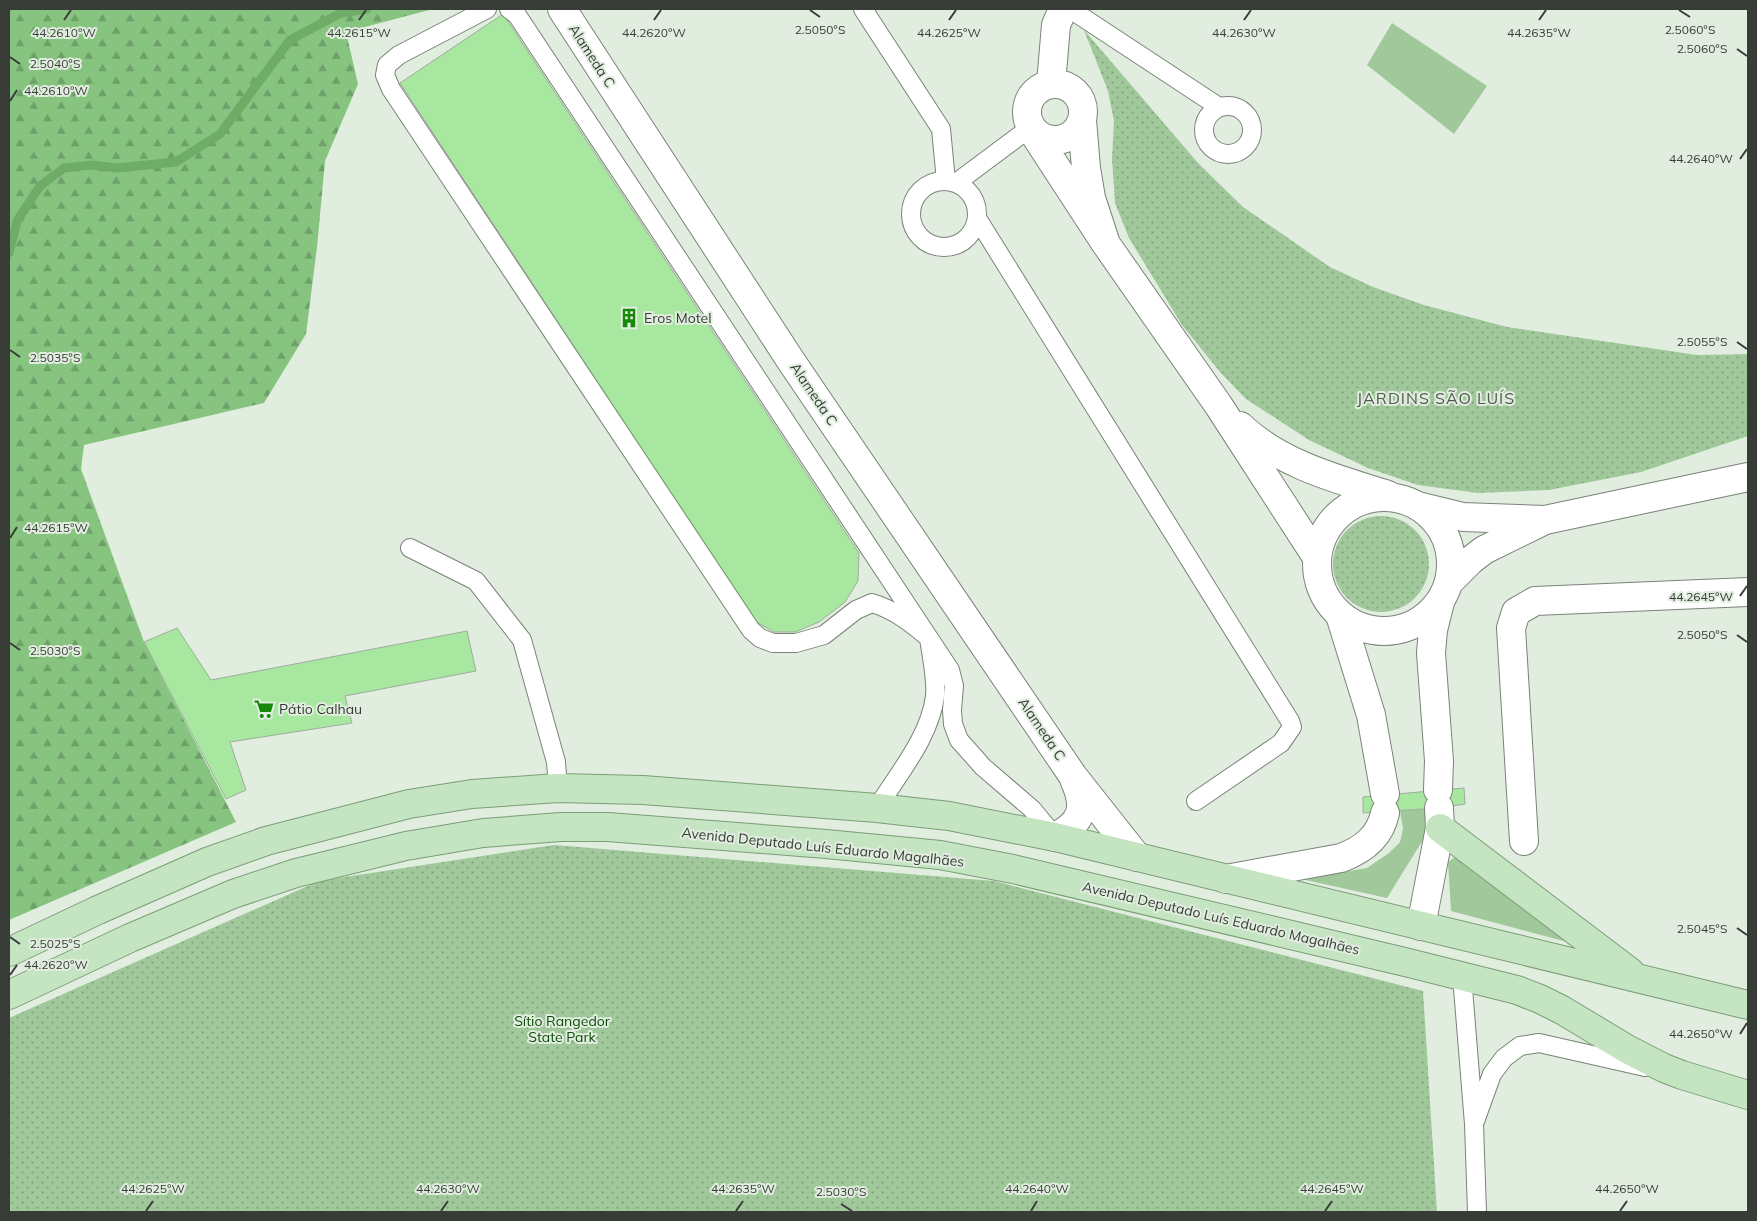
<svg xmlns="http://www.w3.org/2000/svg" width="1757" height="1221" font-family="Mulish,sans-serif">
  <style>
    .grass { fill: #a0c89b }
    .forest { fill: url(#forest-firs) }
    .park { fill: url(#park-dots) }
    .lines { fill: none; stroke-linecap: round; stroke-linejoin: round }
    .stream { stroke: #6fac68; stroke-width: 9 }
    .building { fill: #a7e7a0; stroke: #a0ac9e }
    .service-casing { stroke: #798477; stroke-width: 20 }
    .minor-casing { stroke: #798477; stroke-width: 30 }
    .tertiary-casing { stroke: #798477; stroke-width: 30 }
    .primary-casing { stroke: #7a9e76; stroke-width: 30 }
    .service { stroke: #fff; stroke-width: 18 }
    .minor { stroke: #fff; stroke-width: 28 }
    .tertiary { stroke: #fff; stroke-width: 28 }
    .primary { stroke: #c5e4c1; stroke-width: 28 }
    .ticks { fill: none; stroke: #373c37; stroke-width: 2 }
    .labels { text-anchor: middle; stroke-width: 4; stroke-linejoin: round; paint-order: stroke }
    .street-label { font-size: 14px; fill: #373c37; stroke: #e1eddf }
    .poi-label { font-size: 14px; fill: #373c37; stroke: #e1eddf; text-anchor: start }
    .park-label { font-size: 14px; fill: #0b4d07; stroke: #e1eddf }
    .quarter-label { font-size: 16px; letter-spacing: 1px; fill: #505b4f; stroke: #e1eddf }
    .ticks-label { font-size: 12px; text-anchor: middle; fill: #373c37; stroke: #e1eddf; stroke-width: 4; stroke-linejoin: round; paint-order: stroke }
  </style>
  <defs>
    <pattern id="forest-firs" width="22" height="20" patternUnits="userSpaceOnUse" patternTransform="scale(1.25)"><rect width="22" height="20" fill="#86c47f"/><path d="M5 1l3.5 6h-7zM16 11l3.5 6h-7z" fill="#6ea069"/></pattern>
    <pattern id="park-dots" width="8" height="8" patternUnits="userSpaceOnUse" patternTransform="scale(1.25)"><rect width="8" height="8" fill="#a0c89b"/><path d="M2 2h.1M6 6h.1" fill="none" stroke="#83a47f" stroke-width="1.8" stroke-linecap="round"/></pattern>
  </defs>
  <rect width="100%" height="100%" fill="#e1eddf"/>
  <path class="grass" d="M1392,23l95,63 -33,48 -87,-69z
    M1427,808l1,11 -2,16 -39,63 -86,-19 66,-11 22,-15 11,-11 3,-13 -3,-18z
    M1455,857l15,3 116,87 -135,-36 -3,-49z"/>
  <path class="forest" d="M9,9h424l-87,23 12,52 -33,77 -8,86 -11,87 -42,69 -180,42 -3,24 63,173 92,180 -227,98z"/>
  <path class="park" d="M1084,30l114,133 45,44 87,60 43,20 51,18 83,22 190,28 51,-1v82l-107,36 -92,18 -71,3 -60,-8 -50,-17 -59,-28 -63,-41 -26,-27 -38,-47 -53,-87 -14,-35 -3,-44 2,-38 -6,-30z
    M1333 564a48 48 0 1 1 96 0a48 48 0 1 1-96 0Z
    M554,845l440,36 429,110 14,221h-1428v-194l310,-137z"/>
  <g class="lines">
    <path class="stream" d="M9,253l8,-32 23,-35 24,-18 27,-3 26,3 59,-6 44,-28 70,-94 51,-27 26,-4"/>
  </g>
  <path class="building" d="M503,14l356,539 -1,28 -13,21 -26,20 -24,10h-21l-19,-11 -355,-538z
    M177,628l34,52 256,-49 9,40 -131,25 7,27 -122,19 16,48 -20,9 -82,-157z
    M1464,788l1,16 -26,4 -76,5v-16z"/>
  <g class="lines">
    <defs>
      <path id="service" d="M487,9l-88,46 -12,10 -2,10 6,14 360,541 9,8 13,5h23l28,-8 32,-25 16,-7c23,7 39,20 57,35 2,16 8,42 6,58 -5,41 -37,78 -58,112
        M509,9l8,6 433,655 4,16 -2,24 1,14 6,16 24,27 49,42 23,28
        M863,9l78,120 5,52
        M1070,9l149,98
        M1204 130a24 24 0 1 1 48 0a24 24 0 1 1-48 0Z
        M911 214a33 33 0 1 1 66 0a33 33 0 1 1-66 0Z
        M956,183l75,-56
        M977,218l313,503 2,6 -11,16 -85,58
        M410,548l66,33 46,59 34,122 2,26
        M1462,976l12,148 18,-50 12,-16 16,-12 19,-3 106,24
        M1474,1124l3,88"/>
      <path id="minor" d="M1051,84l5,-59 7,-16
        M1027 112a28 28 0 1 1 56 0a28 28 0 1 1-56 0Z
        M1031,127l2,5 73,112 -15,-46 -5,-30 -4,-48
        M1106,244l113,162 97,150
        M1240,426c40,38 97,53 148,69
        M1317 564a67 67 0 1 1 134 0a67 67 0 1 1-134 0Z
        M1418,506l45,11 82,3 -61,30 -13,10 -22,22
        M1545,520l203,-43
        M1340,615l31,100 14,79
        M1438,790l1,-29 -8,-108 2,-23 7,-28
        M1524,841l-13,-213 5,-16 19,-11 213,-9
        M1226,879l115,-21c22,-8 39,-21 44,-45
        M1421,926l19,-98 -1,-20"/>
      <path id="tertiary" d="M562,9l229,352 282,415 64,81
        M1055,837c28,-15 32,-29 19,-58"/>
      <path id="primary" d="M1440,828l190,144
        M9,952l89,-42 109,-48 59,-21 143,-37 63,-10 86,-6 85,2 234,18 72,8 106,21 693,168
        M9,995l121,-57 103,-44 63,-21 110,-27 77,-13 78,-6h47l218,17 114,11 73,14 396,94 108,27 23,9 22,11 65,39 37,19 18,7 66,20"/>
    </defs>
    <use href="#service" class="service-casing"/>
    <use href="#minor" class="minor-casing"/>
    <use href="#tertiary" class="tertiary-casing"/>
    <use href="#primary" class="primary-casing"/>
    <use href="#service" class="service"/>
    <use href="#minor" class="minor"/>
    <use href="#tertiary" class="tertiary"/>
    <use href="#primary" class="primary"/>
  </g>
  <path class="ticks" d="M810,10l10,7M1679,10l11,7M64,20l7,-10M359,20l7,-10M654,20l7,-10M949,20l7,-10M1244,20l7,-10M1539,20l7,-10M1737,49l10,7M10,57l10,7M10,101l7,-11M1740,159l7,-10M1737,342l10,7M10,350l10,7M10,538l7,-11M1740,596l7,-10M1737,635l10,7M10,643l10,7M1737,928l10,7M10,937l10,7M10,975l7,-10M1740,1034l7,-11M841,1204l11,7M146,1211l7,-10M441,1211l7,-10M736,1211l7,-10M1031,1211l6,-10M1325,1211l7,-10M1620,1211l7,-10"/>
  <defs>
    <symbol id="building-bare" viewBox="-9 -9 18 18"><path d="M-4-6H4V6H1V3H-1V6H-4ZM-2.5-4.3h1.7v1.8h-1.7ZM.8-4.3h1.7v1.8H.8ZM-2.5-1h1.7V.8h-1.7ZM.8-1h1.7V.8H.8Z" fill="#16890b" stroke="#e1eddf" stroke-width="2.5" paint-order="stroke"/></symbol>
    <symbol id="supermarket-bare" viewBox="-9 -9 18 18"><path d="M-6-5.5h2.5l.6 2H6L4.5 2H-2.5L-4.4-4H-6ZM-1.5 3.2a1.3 1.3 0 1 0 .1 0ZM3 3.2a1.3 1.3 0 1 0 .1 0Z" fill="#16890b" stroke="#e1eddf" stroke-width="2.5" paint-order="stroke"/></symbol>
  </defs>
  <g fill-rule="evenodd">
    <use href="#building-bare" x="615" y="304" width="28" height="28"/>
    <use href="#supermarket-bare" x="250" y="695" width="28" height="28"/>
  </g>
  <g class="labels">
    <g class="street-label">
      <text transform="translate(592 56) rotate(57)" y="5">Alameda C</text>
      <text transform="translate(814 394) rotate(56)" y="5">Alameda C</text>
      <text transform="translate(1042 729) rotate(56)" y="5">Alameda C</text>
      <text transform="translate(823 847) rotate(6)" y="5">Avenida Deputado Luís Eduardo Magalhães</text>
      <text transform="translate(1221 918) rotate(13)" y="5">Avenida Deputado Luís Eduardo Magalhães</text>
    </g>
    <g class="poi-label">
      <text x="644" y="323">Eros Motel</text>
      <text x="279" y="714">Pátio Calhau</text>
    </g>
    <g class="park-label">
      <text x="562" y="1026">Sítio Rangedor<tspan x="562" dy="16">State Park</tspan></text>
    </g>
    <g class="quarter-label">
      <text x="1436" y="404">JARDINS SÃO LUÍS</text>
    </g>
  </g>
  <g class="ticks-label">
    <text x="820" y="34">2.5050°S</text>
    <text x="1690" y="34">2.5060°S</text>
    <text x="64" y="37">44.2610°W</text>
    <text x="359" y="37">44.2615°W</text>
    <text x="654" y="37">44.2620°W</text>
    <text x="949" y="37">44.2625°W</text>
    <text x="1244" y="37">44.2630°W</text>
    <text x="1539" y="37">44.2635°W</text>
    <text x="1702" y="53">2.5060°S</text>
    <text x="55" y="68">2.5040°S</text>
    <text x="56" y="95">44.2610°W</text>
    <text x="1701" y="163">44.2640°W</text>
    <text x="1702" y="346">2.5055°S</text>
    <text x="55" y="362">2.5035°S</text>
    <text x="56" y="532">44.2615°W</text>
    <text x="1701" y="601">44.2645°W</text>
    <text x="1702" y="639">2.5050°S</text>
    <text x="55" y="655">2.5030°S</text>
    <text x="1702" y="933">2.5045°S</text>
    <text x="55" y="948">2.5025°S</text>
    <text x="56" y="969">44.2620°W</text>
    <text x="1701" y="1038">44.2650°W</text>
    <text x="153" y="1193">44.2625°W</text>
    <text x="448" y="1193">44.2630°W</text>
    <text x="743" y="1193">44.2635°W</text>
    <text x="1037" y="1193">44.2640°W</text>
    <text x="1332" y="1193">44.2645°W</text>
    <text x="1627" y="1193">44.2650°W</text>
    <text x="841" y="1196">2.5030°S</text>
  </g>
  <rect width="1757" height="1221" fill="none" stroke="#373c37" stroke-width="20"/>
</svg>
